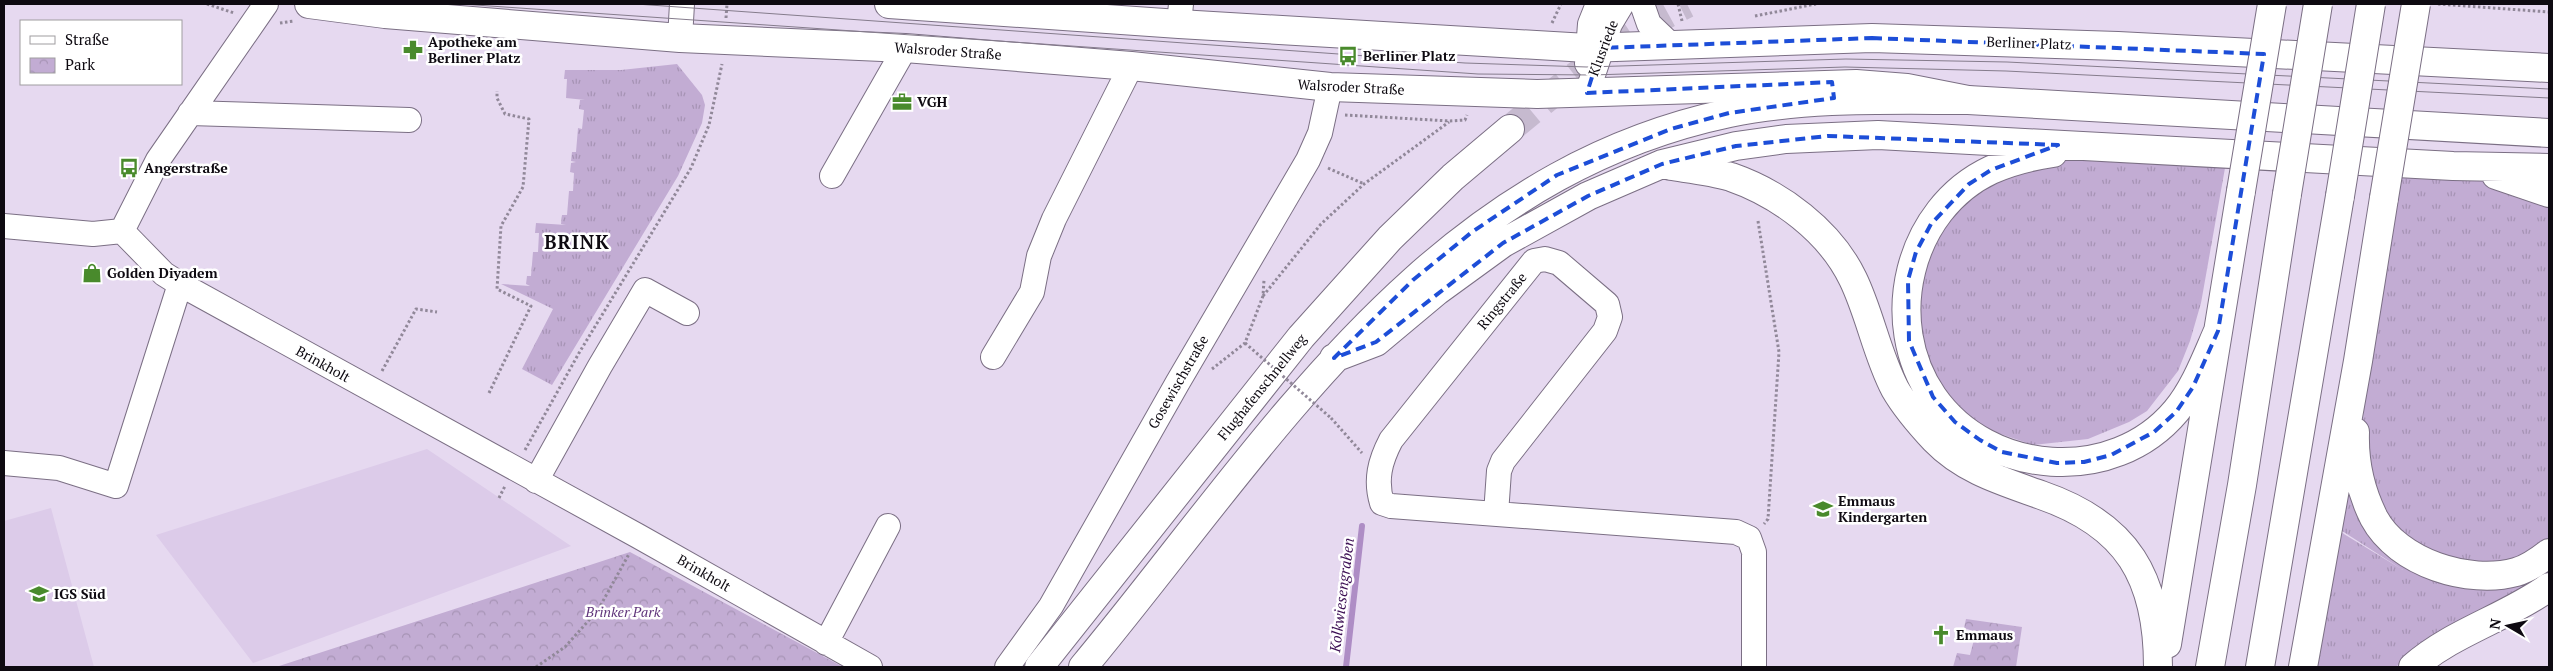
<svg xmlns="http://www.w3.org/2000/svg" width="2553" height="671" font-family="'PT Serif',serif">
  <style>
    .built { fill: #dccbe9 }
    .grass { fill: url(#grass-tufts) }
    .park { fill: url(#park-crowns) }
    .lines { fill: none; stroke-linecap: round; stroke-linejoin: round }
    .stream { stroke: #ae8dc5; stroke-width: 6 }
    .highway-tunnel { stroke: #c6bacf; stroke-width: 28; stroke-dasharray: 28 14; stroke-linecap: butt }
    .minor-casing { stroke: #7b6f84; stroke-width: 26 }
    .major-casing { stroke: #7b6f84; stroke-width: 30 }
    .highway-casing { stroke: #7b6f84; stroke-width: 30 }
    .path { stroke: #918899; stroke-width: 3; stroke-dasharray: 2.5 2.5; stroke-linecap: butt }
    .minor { stroke: #fff; stroke-width: 24 }
    .major { stroke: #fff; stroke-width: 28 }
    .highway { stroke: #fff; stroke-width: 28 }
    .tram { stroke: #857c8c; stroke-width: 1 }
    .highway-bridge-casing { stroke: #7b6f84; stroke-width: 30; stroke-linecap: butt }
    .path-bridge { stroke: #918899; stroke-width: 3; stroke-dasharray: 2.5 2.5; stroke-linecap: butt }
    .highway-bridge { stroke: #fff; stroke-width: 28 }
    .marked { fill: none; stroke: #1d4ed8; stroke-width: 4; stroke-dasharray: 10 6; stroke-linejoin: round }
    .labels { text-anchor: middle; stroke-width: 5; stroke-linejoin: round; paint-order: stroke }
    .poi-label { font-size: 14px; font-weight: bold; fill: #0e0a11; stroke: #fff; text-anchor: start }
    .street-label { font-size: 14px; fill: #0e0a11; stroke: #fff }
    .park-label { font-size: 14px; font-style: italic; fill: #60357b; stroke: #fff }
    .water-label { font-size: 15px; font-style: italic; fill: #3c0f54; stroke: #fff }
    .district-label { font-size: 19px; font-weight: bold; letter-spacing: 1px; fill: #0e0a11; stroke: #fff }
  </style>
  <defs>
    <pattern id="grass-tufts" width="24" height="20" patternUnits="userSpaceOnUse" patternTransform="scale(1.25)"><rect width="24" height="20" fill="#c2acd3"/><path d="M3 7l-1-3M5 7V3M7 7l1-3M15 17l-1-3M17 17v-4M19 17l1-3" fill="none" stroke="#a693b4"/></pattern>
    <pattern id="park-crowns" width="20" height="18" patternUnits="userSpaceOnUse" patternTransform="scale(1.25)"><rect width="20" height="18" fill="#c2acd3"/><path d="M2 6a3 3 0 1 1 6 0M12 15a3 3 0 1 1 6 0" fill="none" stroke="#a693b4"/></pattern>
  </defs>
  <rect width="100%" height="100%" fill="#e6d9f0"/>
  <path class="built" d="M427,449l144,97 -318,117 -97,-128z
    M51,508l43,159h-90v-146z"/>
  <path class="grass" d="M677,64l25,31 3,10 -3,18 -24,53 -126,209 -30,-16 31,-60 -52,-25 29,2 -4,-2 1,-8h4l2,-24h5l1,-19h-4l1,-10 30,2 -5,-1 1,-9h5l2,-24h4l1,-18 -4,-1 1,-9 5,-1 -5,-1 1,-9h4l2,-24 4,1 2,-19 -5,-1 1,-9h5l-19,-2 1,-19h-3l1,-9h56z
    M2070,160l155,8 -24,135 -11,38 -12,30 -31,40 -18,11 -41,17 -55,6 -44,-15 -26,-19 -22,-24 -21,-46 -1,-67 27,-57 45,-38 67,-18z
    M2402,174l82,5 65,22v338l-23,15 -20,7 -13,3 -33,-1 -50,-22 -30,-30 -19,-72 5,-49z
    M2346,483l61,80h142v14l-139,77 -14,13h-79l22,-136 64,39 -64,-41z"/>
  <path class="park" d="M630,552l213,115h-567z
    M1966,619l56,8 -6,40h-63l4,-14 13,2 6,-23 -12,-4z"/>
  <g class="lines">
    <path class="stream" d="M1346,667l16,-141"/>
    <path class="highway-tunnel" d="M1510,129c55,-46 112,-93 177,-125"/>
    <defs>
      <path id="minor" d="M1642,4l7,20 22,21
        M1179,24l2,-20
        M680,38l2,-34
        M1587,64l3,-40 8,-20
        M1587,93l23,-69 12,-20
        M190,113l219,7
        M832,176l73,-128
        M4,226l89,8 29,-3
        M122,231l42,43 16,10 458,252 232,131
        M122,231l36,-71 108,-156
        M993,357l39,-65 7,-36 15,-37 77,-153
        M4,463l55,5 57,18 64,-202
        M536,481l64,-115 45,-76 42,23
        M1496,514l3,-43 4,-10 102,-130 5,-14 -3,-13 -48,-41 -14,-4 -11,2 -143,179c-11,21 -16,40 -9,63l9,3 345,26 13,6 5,14v115
        M826,643l62,-117
        M1007,667l44,-61 127,-224 130,-222 12,-27 10,-46"/>
      <path id="major" d="M309,4l76,10 295,24 225,10 226,18 199,21 207,7 319,-10 51,4 61,12 581,33
        M889,4l290,20 408,24 285,-10 246,8 431,22"/>
      <path id="highway" d="M2053,153c-21,3 -42,8 -62,17 -83,39 -110,152 -58,227 55,79 180,89 243,14 19,-23 30,-53 42,-80
        M1671,166c20,3 41,5 60,11 49,17 99,54 122,102 17,35 24,76 42,110 11,19 25,35 40,51 29,30 67,41 106,55 87,30 117,83 117,172
        M2496,175l53,18
        M1334,358l42,-16 61,-51 66,-48 85,-47 74,-32 74,-18 50,-7 92,-4 575,31 96,2
        M2355,432c-1,29 6,60 19,86 24,45 95,67 142,54 11,-3 24,-12 33,-19
        M2167,644l74,-453
        M1039,667l262,-330 89,-99 63,-61 57,-48
        M1083,667c183,-220 342,-490 646,-554 77,-16 160,-13 239,-13
        M2210,667l32,-182 45,-291
        M2260,667l80,-471
        M2303,667l55,-306 26,-163
        M2413,667c40,-35 93,-49 136,-80"/>
    </defs>
    <use href="#minor" class="minor-casing"/>
    <use href="#major" class="major-casing"/>
    <use href="#highway" class="highway-casing"/>
    <path class="path" d="M207,4l27,9
      M1678,4l4,17
      M2438,4l111,8
      M1755,16l61,-12
      M726,18l1,-14
      M280,23l14,-2
      M1552,23l9,-19
      M499,58l1,-11
      M1345,115l105,6 15,-1 2,-5
      M1328,168l36,16
      M1758,221l21,131 -11,167 -4,5
      M1263,296l58,-72 43,-40 85,-62
      M1212,369l33,-26 18,-47 1,-16
      M382,371l34,-62 21,3
      M489,393l42,-87 -34,-17 4,-63 22,-39 6,-68 -24,-5 -8,-16v-7
      M1331,418l31,35
      M525,450l54,-97 112,-185 18,-43 13,-61
      M499,498l6,-12
      M536,667l29,-20 33,-37 31,-56"/>
    <use href="#minor" class="minor"/>
    <use href="#major" class="major"/>
    <use href="#highway" class="highway"/>
    <path class="tram" d="M461,4l1017,70 114,1 253,-8 161,4 543,27
      M636,4l829,59 122,4 259,-8 161,3 542,27"/>
    <defs>
      <path id="highway-bridge" d="M2241,191l31,-187
        M2287,194l31,-190
        M2340,196l31,-192
        M2384,198l32,-194"/>
    </defs>
    <use href="#highway-bridge" class="highway-bridge-casing"/>
    <path class="path-bridge" d="M1245,343l86,75"/>
    <use href="#highway-bridge" class="highway-bridge"/>
  </g>
  <path class="marked" d="M1872,38l392,16 -46,277 -25,56 -17,25 -22,20 -43,23 -27,7 -27,1 -55,-11 -22,-12 -25,-18 -22,-25 -24,-56 -1,-61 8,-28 15,-28 38,-40 22,-14 67,-25 -230,-9 -92,10 -74,18 -74,32 -85,47 -127,99 -42,16 79,-78 59,-48 85,-57 114,-46 58,-16 105,-15 -2,-16 -245,11 14,-45z"/>
  <defs>
    <symbol id="pharmacy-bare" viewBox="-9 -9 18 18"><path d="M-2-6h4v4h4v4h-4v4h-4v-4h-4v-4h4Z" fill="#498a2c" stroke="#fff" stroke-width="2.5" paint-order="stroke"/></symbol>
    <symbol id="bus-bare" viewBox="-9 -9 18 18"><path d="M-5-6H5V4H4V6H2V4H-2V6H-4V4H-5ZM-3.5-4V0h7V-4ZM-3.5 1.2v1.5H-2V1.2ZM2 1.2v1.5H3.5V1.2Z" fill="#498a2c" stroke="#fff" stroke-width="2.5" paint-order="stroke"/></symbol>
    <symbol id="office-bare" viewBox="-9 -9 18 18"><path d="M-6-3h4V-5.5h4V-3h4V5H-6ZM-1-4.5V-3h2v-1.5ZM-6 0V1H6V0Z" fill="#498a2c" stroke="#fff" stroke-width="2.5" paint-order="stroke"/></symbol>
    <symbol id="shop-bare" viewBox="-9 -9 18 18"><path d="M-5-2.5h2.3a2.7 3.5 0 0 1 5.4 0H5L5.5 6h-11ZM-1.5-2.5h3a1.5 2.3 0 0 0-3 0Z" fill="#498a2c" stroke="#fff" stroke-width="2.5" paint-order="stroke"/></symbol>
    <symbol id="school-bare" viewBox="-9 -9 18 18"><path d="M0-5L7-2L0 1L-7-2ZM-4 1L0 2.5L4 1V4Q0 6-4 4Z" fill="#498a2c" stroke="#fff" stroke-width="2.5" paint-order="stroke"/></symbol>
    <symbol id="church-bare" viewBox="-9 -9 18 18"><path d="M-1.2-6h2.4v3.5h3.3v2.4h-3.3V6h-2.4V-.1h-3.3v-2.4h3.3Z" fill="#498a2c" stroke="#fff" stroke-width="2.5" paint-order="stroke"/></symbol>
  </defs>
  <g fill-rule="evenodd">
    <use href="#pharmacy-bare" x="399" y="36" width="28" height="28"/>
    <use href="#bus-bare" x="1334" y="42" width="28" height="28"/>
    <use href="#office-bare" x="888" y="88" width="28" height="28"/>
    <use href="#bus-bare" x="115" y="154" width="28" height="28"/>
    <use href="#shop-bare" x="78" y="259" width="28" height="28"/>
    <use href="#school-bare" x="1809" y="495" width="28" height="28"/>
    <use href="#school-bare" x="25" y="580" width="28" height="28"/>
    <use href="#church-bare" x="1927" y="621" width="28" height="28"/>
  </g>
  <g class="labels">
    <g class="poi-label">
      <text x="428" y="47">Apotheke am<tspan x="428" dy="16">Berliner Platz</tspan></text>
      <text x="1363" y="61">Berliner Platz</text>
      <text x="917" y="107">VGH</text>
      <text x="144" y="173">Angerstraße</text>
      <text x="107" y="278">Golden Diyadem</text>
      <text x="1838" y="506">Emmaus<tspan x="1838" dy="16">Kindergarten</tspan></text>
      <text x="54" y="599">IGS Süd</text>
      <text x="1956" y="640">Emmaus</text>
    </g>
    <g class="street-label">
      <text transform="translate(2029 43) rotate(2)" y="5">Berliner Platz</text>
      <text transform="translate(1603 48) rotate(-69)" y="5">Klusriede</text>
      <text transform="translate(948 51) rotate(4)" y="5">Walsroder Straße</text>
      <text transform="translate(1351 87) rotate(3)" y="5">Walsroder Straße</text>
      <text transform="translate(1502 301) rotate(-51)" y="5">Ringstraße</text>
      <text transform="translate(323 364) rotate(29)" y="5">Brinkholt</text>
      <text transform="translate(1178 382) rotate(-60)" y="5">Gosewischstraße</text>
      <text transform="translate(1262 387) rotate(-51)" y="5">Flughafenschnellweg</text>
      <text transform="translate(704 573) rotate(30)" y="5">Brinkholt</text>
    </g>
    <g class="park-label">
      <text x="623" y="617">Brinker Park</text>
    </g>
    <g class="water-label">
      <text transform="translate(1342 595) rotate(-83)" y="5">Kolkwiesengraben</text>
    </g>
    <g class="district-label">
      <text x="577" y="249">BRINK</text>
    </g>
  </g>
  <rect width="2553" height="671" fill="none" stroke="#0e0a11" stroke-width="10"/>
  <rect x="20" y="20" width="162" height="65" fill="#ffffff" stroke="#9f9da0"/>
  <rect x="30" y="36" width="25" height="8" fill="#ffffff" stroke="#9f9da0"/>
  <text x="65" y="45" font-size="15" fill="#0e0a11">Straße</text>
  <rect x="30" y="58" width="25" height="15" fill="url(#park-crowns)" stroke="#9f9da0"/>
  <text x="65" y="70" font-size="15" fill="#0e0a11">Park</text>
  <g transform="translate(2508 626) rotate(279)" stroke="#ffffff" stroke-width="4" paint-order="stroke">
  <path d="M0-4L9 19L0 12L-9 19Z" fill="#0e0a11"/>
  <text y="-8" font-size="14" font-weight="bold" text-anchor="middle" fill="#0e0a11">N</text>
  </g>
</svg>
